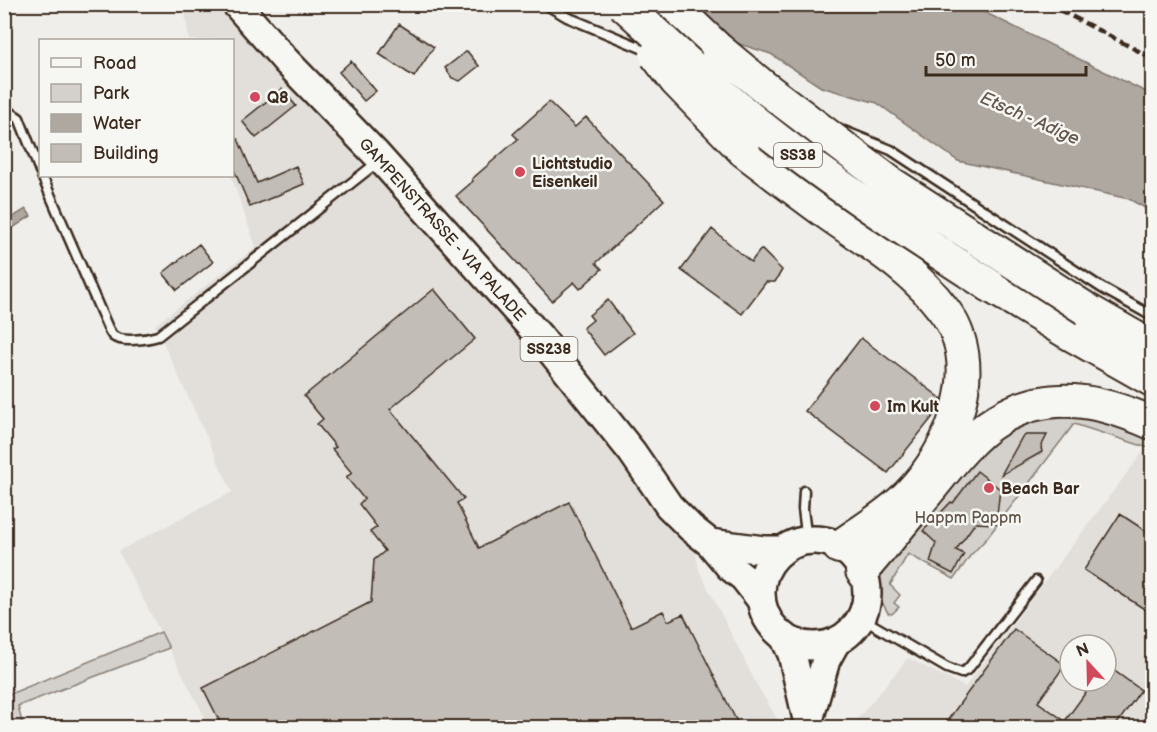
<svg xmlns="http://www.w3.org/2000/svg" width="1157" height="732" font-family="'Balsamiq Sans',sans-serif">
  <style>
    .built { fill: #e2dfdb; fill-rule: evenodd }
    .green { fill: #d4d1cc; stroke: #887e75; stroke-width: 1.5 }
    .water { fill: #afa8a1; stroke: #81766d; stroke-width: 1.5 }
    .building { fill: #c2bdb7; stroke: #3b2a1e; stroke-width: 1.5 }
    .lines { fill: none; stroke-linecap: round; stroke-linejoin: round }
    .lane-casing { stroke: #3b2a1e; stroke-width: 13 }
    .primary-casing { stroke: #3b2a1e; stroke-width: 32 }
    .highway-casing { stroke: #3b2a1e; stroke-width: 36 }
    .lane { stroke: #f6f6f2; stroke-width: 8 }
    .primary { stroke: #f6f6f2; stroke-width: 27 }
    .highway { stroke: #f6f6f2; stroke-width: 32 }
    .rail { stroke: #3b2a1e; stroke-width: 4.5; stroke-dasharray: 9 4.5; stroke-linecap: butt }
    .highway-bridge-casing { stroke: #3b2a1e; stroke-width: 36; stroke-linecap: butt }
    .highway-bridge { stroke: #f6f6f2; stroke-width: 32 }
    .poi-dot { fill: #d1495b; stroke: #f6f6f2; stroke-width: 2 }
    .labels { text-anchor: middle; stroke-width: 5; stroke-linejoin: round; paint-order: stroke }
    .shield { fill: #f6f6f2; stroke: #73675e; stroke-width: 1.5 }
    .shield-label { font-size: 15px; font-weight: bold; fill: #3b2a1e }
    .poi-label { font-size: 16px; font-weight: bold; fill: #3b2a1e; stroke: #f6f6f2; text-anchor: start }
    .street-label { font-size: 16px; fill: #3b2a1e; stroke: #f6f6f2 }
    .park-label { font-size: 16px; fill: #61544a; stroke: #f6f6f2 }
    .water-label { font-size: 18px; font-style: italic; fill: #64564c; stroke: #f6f6f2 }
  </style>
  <rect width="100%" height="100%" fill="#efeeea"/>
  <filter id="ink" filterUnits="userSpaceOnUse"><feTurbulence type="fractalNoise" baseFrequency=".0167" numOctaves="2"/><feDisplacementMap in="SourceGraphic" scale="12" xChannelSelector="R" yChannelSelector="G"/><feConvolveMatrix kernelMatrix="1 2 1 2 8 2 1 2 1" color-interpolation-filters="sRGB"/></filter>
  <g filter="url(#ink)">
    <path class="built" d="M192,5h26l144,159 -14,12 28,-22 315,374 8,42 59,117 24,40h-572l-92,-176 114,-59 -77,-167 101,-78 -25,-71 1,-136h-43l-4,-28z
      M1152,440v273l-10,14 -292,1 58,-70 57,29zM1070,645h36v36h-36z"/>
    <path class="green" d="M1013,411l139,12v26l-78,-25 -87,114 -17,18 -16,23 -46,-25 -18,31 10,10 -6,8 5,4 -7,7 -4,-1c-14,-23 -11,-30 0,-53z
      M161,632l8,16 -151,58 5,21h-18v-31z"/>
    <path class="water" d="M617,5h353l182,90v117l-23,-13 -171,-38 -81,-58 -56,-16 -50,-33z
      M26,209l5,7 -26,17v-11z"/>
    <path class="building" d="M399,24l35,23 -20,30 -35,-23z
      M467,51l12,15 -19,15 -8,-3 -7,-10z
      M351,61l25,30 -12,10 -25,-29z
      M282,89l14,17 -40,32 -14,-17z
      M549,102l26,25 11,-10 78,83 -68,63 6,6 -22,20 -6,-7 -22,19 -96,-105 17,-15 -1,-2 46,-40 -5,-5z
      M238,139l19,44 39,-17 8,18 -54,23 -18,-42v-24z
      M712,229l39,33 10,-13 21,21 -7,12h-9l-24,32 -61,-44z
      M199,244l14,18 -36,28 -14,-17z
      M434,289l41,50 -85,70 74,90 -7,4 22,45 90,-46 62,125 32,-16 5,10 15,-7 57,114h-517l-20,-40 168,-86 3,-42 11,-9 -15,-19 7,-5 -18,-23 5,-5 -18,-22 6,-4 -20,-24 4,-2 -19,-23 6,-5 -19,-23z
      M608,300l25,33 -29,22 -21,-27 10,-8 -4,-5z
      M861,338l81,61 -3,10 -51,64 -83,-62z
      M1026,435h21l-6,12 1,5 -41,23 21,-38z
      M977,471l23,18 -4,35 -21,-1 -19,27 8,4 -11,20 -23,-12 6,-19 -13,-12 28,-29 2,1z
      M1120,514l32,21v79l-68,-44z
      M1014,629l51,36 -27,37 27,19 29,-40h12v-16l35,25 -27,38h-172z"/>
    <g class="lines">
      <defs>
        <path id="lane" d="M545,4l22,13 84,35
          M4,108l15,10 21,53
          M844,131l47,19 211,138 50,28
          M42,176l66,152c2,3 3,6 5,8 9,7 35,3 45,0l221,-175
          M804,491l-1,18 4,32
          M861,618l86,50 14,5 7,-4 68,-88"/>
        <path id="primary" d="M236,4l50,57 90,93 163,182 93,116 37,54 22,22 19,15 20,24 14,11 17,22
          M761 593a53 53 0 1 1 106 0a53 53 0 1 1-106 0Z
          M710,543l54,7h18
          M785,639l7,15 17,74
          M809,720l17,-60 10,-18"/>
        <path id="highway" d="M671,4l46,44
          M744,151c29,22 58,44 87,65 40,28 83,54 112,93 44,56 10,141 -35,186 -20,21 -45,34 -69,52
          M989,285l78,47 85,48
          M1086,309l66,38
          M862,571c25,-29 49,-59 73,-88 16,-20 39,-49 61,-62 52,-33 104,-21 156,2"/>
      </defs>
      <use href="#lane" class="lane-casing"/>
      <use href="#primary" class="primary-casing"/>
      <use href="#highway" class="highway-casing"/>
      <use href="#lane" class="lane"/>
      <use href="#primary" class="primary"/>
      <use href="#highway" class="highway"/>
      <path class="rail" d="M1048,4l104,54"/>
      <defs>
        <path id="highway-bridge" d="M623,4c42,38 83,77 126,113 76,62 158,115 240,168
          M717,48l47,39 128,97 194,125
          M656,55l20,26 68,70"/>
      </defs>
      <use href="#highway-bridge" class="highway-bridge-casing"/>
      <use href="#highway-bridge" class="highway-bridge"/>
    </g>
  </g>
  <g class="poi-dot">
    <circle cx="255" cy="97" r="6"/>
    <circle cx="520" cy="172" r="6"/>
    <circle cx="875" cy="406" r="6"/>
    <circle cx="989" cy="488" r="6"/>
  </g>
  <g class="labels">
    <g class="shield">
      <rect x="774" y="143" width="48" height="24" rx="4.5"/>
      <rect x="520.5" y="337" width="57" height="24" rx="4.5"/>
    </g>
    <g class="shield-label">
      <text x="798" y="160">SS38</text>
      <text x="549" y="354">SS238</text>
    </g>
    <g class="poi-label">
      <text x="267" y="103">Q8</text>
      <text x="532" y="169">Lichtstudio<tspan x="532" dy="18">Eisenkeil</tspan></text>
      <text x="887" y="412">Im Kult</text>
      <text x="1001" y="494">Beach Bar</text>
    </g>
    <g class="street-label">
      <text transform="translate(443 229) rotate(48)" y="6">GAMPENSTRASSE - VIA PALADE</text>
    </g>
    <g class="park-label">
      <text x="968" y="523">Happm Pappm</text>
    </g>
    <g class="water-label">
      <text transform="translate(1030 118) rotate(24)" y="6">Etsch - Adige</text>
    </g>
  </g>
  <rect width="1157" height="732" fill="none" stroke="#f6f6f2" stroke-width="24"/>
  <rect x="12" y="12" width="1133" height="708" fill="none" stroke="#3b2a1e" stroke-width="2" filter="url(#ink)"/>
  <rect x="39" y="39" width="195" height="138" fill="#f6f6f2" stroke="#aba49d" stroke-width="1.5"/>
  <rect x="51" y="58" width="30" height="9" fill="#f6f6f2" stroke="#aba49d" stroke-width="1.5"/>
  <text x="93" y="69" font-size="18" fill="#3b2a1e">Road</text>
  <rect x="51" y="84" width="30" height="18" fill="#d4d1cc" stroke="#aba49d" stroke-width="1.5"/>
  <text x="93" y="99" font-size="18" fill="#3b2a1e">Park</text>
  <rect x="51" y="114" width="30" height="18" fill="#afa8a1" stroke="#aba49d" stroke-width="1.5"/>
  <text x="93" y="129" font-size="18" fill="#3b2a1e">Water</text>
  <rect x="51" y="144" width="30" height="18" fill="#c2bdb7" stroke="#aba49d" stroke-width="1.5"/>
  <text x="93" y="159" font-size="18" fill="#3b2a1e">Building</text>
  <g transform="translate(1088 663) rotate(338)"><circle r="28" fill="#f6f6f2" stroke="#aba49d" stroke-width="1.5"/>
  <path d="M0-4.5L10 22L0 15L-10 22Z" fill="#d1495b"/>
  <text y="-9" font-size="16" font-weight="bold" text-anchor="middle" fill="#3b2a1e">N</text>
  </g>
  <path d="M926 66v9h160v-9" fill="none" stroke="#3b2a1e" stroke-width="3"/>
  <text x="935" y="66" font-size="18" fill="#3b2a1e" stroke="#f6f6f2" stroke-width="4.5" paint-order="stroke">50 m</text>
</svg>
